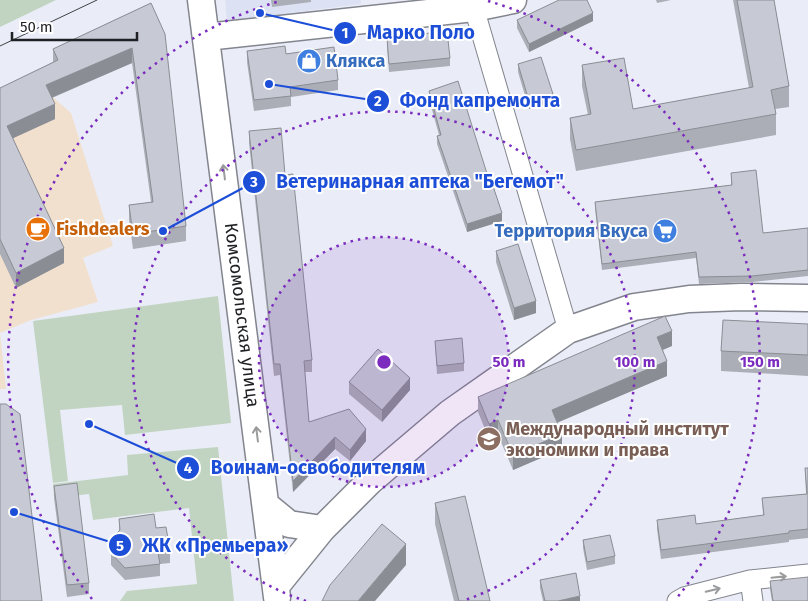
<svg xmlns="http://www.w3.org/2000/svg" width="808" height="601" font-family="'Fira Sans',sans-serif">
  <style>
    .industrial { fill: #f2e0cf }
    .built { fill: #dce2f3 }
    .green { fill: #c1d4c2 }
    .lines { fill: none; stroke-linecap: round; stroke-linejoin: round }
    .street-casing { stroke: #82858e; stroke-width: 21 }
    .secondary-casing { stroke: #82858e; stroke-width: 29 }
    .street { stroke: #fff; stroke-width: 19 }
    .secondary { stroke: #fff; stroke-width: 26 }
    .tram { stroke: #3f4145; stroke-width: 1 }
    .wall { fill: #abaeb6 }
    .shaded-wall { fill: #8b8d94 }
    .building { fill: #c7cad4; stroke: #8b8d94 }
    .oneway { stroke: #9a9b9c }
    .ring { fill: none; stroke: #7b2cbf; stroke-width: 2.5; stroke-dasharray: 2.5 5 }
    .labels { text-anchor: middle; stroke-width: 4; stroke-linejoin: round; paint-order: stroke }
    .shop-label { font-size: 18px; font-weight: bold; fill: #366cbe; stroke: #fff; text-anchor: start }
    .food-label { font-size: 18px; font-weight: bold; fill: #c56008; stroke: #fff; text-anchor: start }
    .street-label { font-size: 18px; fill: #1f2023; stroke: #fff }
    .education-label { font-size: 18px; font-weight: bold; fill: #785e54; stroke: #fff; text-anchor: start }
    .centre { fill: #7b2cbf; stroke: #fff; stroke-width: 2.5 }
    .ring-label { font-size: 15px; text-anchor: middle; font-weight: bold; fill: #7b2cbf; stroke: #fff; stroke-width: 4; stroke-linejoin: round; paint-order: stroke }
    .leader { fill: none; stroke: #1d4ed8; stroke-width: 2 }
    .callout-dot { fill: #1d4ed8; stroke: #fff; stroke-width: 2 }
    .mark-label { font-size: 15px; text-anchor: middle; font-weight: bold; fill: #fff }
    .callout-label { font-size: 19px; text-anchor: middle; font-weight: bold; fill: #1d4ed8; stroke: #fff; stroke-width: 4; stroke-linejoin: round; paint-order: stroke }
  </style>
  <rect width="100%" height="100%" fill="#eaedf7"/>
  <path class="industrial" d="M38,84l33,29 42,133 -30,12 15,44 -67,18 -31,13 6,56h-6v-287z"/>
  <path class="built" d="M225,0h136v4l-134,17z"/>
  <path class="green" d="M0,0h56l-56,27z
    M218,296l13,127 -106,12 -3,-30 -62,5 8,71 -15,2 -20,-162z
    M218,447l16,154h-114l7,-10 70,-7 -8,-76 -96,12 -4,-26 -35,4 -1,-14 75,-9 -1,-20z"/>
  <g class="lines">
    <defs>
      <path id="street" d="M474,8l94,322
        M750,580l3,21
        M677,601l7,-4 66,-17 58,-6"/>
      <path id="secondary" d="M201,0l76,597
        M206,37l268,-29 39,-8
        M267,506l22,18 33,5
        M276,586l46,-57 48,-48 80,-68 118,-83 66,-23 55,-8 52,-2 67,1"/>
    </defs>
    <use href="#street" class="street-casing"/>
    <use href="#secondary" class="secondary-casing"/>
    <use href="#street" class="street"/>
    <use href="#secondary" class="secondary"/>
    <path class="tram" d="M0,46l97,-46"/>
  </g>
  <path class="wall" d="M271,0h40v2l-39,5z
    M656,0h15l-14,3z
    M733,0h41l15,86v21l-14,2 1,5v21l-200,36 -6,-32v-21l18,-3 -6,-29v-21l51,44 116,-21z
    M151,3l35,223v15l-53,8 -4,-29v-15l22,-3 -19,-139 -80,35 3,21 -42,19 51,125 -48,25 -16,-34v-166l53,-26v-13z
    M517,20l76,1 -64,31 -12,-24z
    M387,38l63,20v8l-61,6 -2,-26z
    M247,51l91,29v10l-47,7v9l-37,5 -7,-49z
    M518,64l35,38 -24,7 -11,-37z
    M429,91l73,130 -35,11 -30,-88v-8l2,-1 -10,-36z
    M249,131l36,44 27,185v12h-7l4,50 57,19 -16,20 -15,-12 -42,43 -13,-117 -6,1 -25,-233z
    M731,173l32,60 45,-5v48l-56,6 -53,2 -3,-26 -94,12 -7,-62v-6l136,-17z
    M496,251l40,62 -22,7 -18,-58z
    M808,324v52l-87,-5v-20z
    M435,341l29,22v8l-27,3z
    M672,346l-9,4 4,26 -110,46 5,27 -49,21 -15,-35 -9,4 -11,-27v-15z
    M349,382l61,8 -28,32 -33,-28z
    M805,468h3v70l-19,2v2l-128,17 -4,-30v-9l39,4 67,-9 -1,-17 44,-4z
    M54,486l35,97v11l-22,3 -13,-99z
    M435,503l55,98h-36l-19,-77z
    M119,519l37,9 14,23v12l-10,1v12l-35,4 -14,-15v-12l8,-22z
    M583,540l32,16v8l-28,6 -4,-22z
    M540,580l40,21h-37l-3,-13z
    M770,581l38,20h-36l-2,-12z"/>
  <path class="shaded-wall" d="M593,13v8l-64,31v-8z
    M132,48v15l-86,37v-15z
    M553,94v8l-24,7v-8z
    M55,104v15l-48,22v-15z
    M502,213v8l-35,11v-8z
    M64,248v15l-48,25v-15z
    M536,301v12l-22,7v-12z
    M672,331v15l-15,6v-15z
    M667,361v15l-115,49v-15z
    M410,378v12l-28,32v-12z
    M498,420v15l-9,4v-15z
    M366,429v12l-16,20v-11z
    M562,434v15l-49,21v-15z
    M335,437v12l-42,43v-11z
    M406,544v21l-31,36h-17z
    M580,596v5h-22z"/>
  <path class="building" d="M559,0h28l6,13 -64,31 -12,-24z
    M737,0h37l15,86 -18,4 5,24 -200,36 -6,-32 21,-4 -9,-49 42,-7 9,51 120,-22z
    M151,3l14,31 21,192 -53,8 -4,-29 24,-3 -21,-154 -86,37 9,19 -48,22 57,122 -48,25 -16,-34v-151l58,-28 -5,-11z
    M447,31l3,27 -61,6 -2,-26z
    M285,46l1,8 48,-7 4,33 -48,7 1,9 -37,4 -7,-49z
    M541,57l12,37 -24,7 -11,-37z
    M458,81l31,99h2l11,33 -35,11 -30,-88 4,-1 -12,-44z
    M281,128l4,47 8,-1 19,186 -8,1 5,61 40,-13 17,20 -16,21 -15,-13 -42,44 -13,-117h-6l-25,-233z
    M756,170l7,63 45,-5v42l-56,6 -53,1 -3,-25 -94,12 -7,-62 137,-17 -1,-12z
    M518,244l18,57 -22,7 -18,-57z
    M665,316l7,15 -15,6 10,24 -115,49 10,24 -49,21 -15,-35 -9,4 -11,-27z
    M723,320l85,4v31l-87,-4z
    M462,338l2,25 -27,3 -2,-25z
    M378,349l32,29 -28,32 -33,-28z
    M0,404h6l14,10 22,187h-42z
    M805,468h3v61l-19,2v2l-128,17 -4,-30 38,-5 1,9 68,-9 -2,-17 45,-4z
    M77,483l12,100 -22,2 -13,-99z
    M465,496l25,105h-31l-24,-98z
    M154,514l2,14 10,-1 4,24 -12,2 2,11 -35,4 -14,-15 1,-15 8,-8 -1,-11z
    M382,524l24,20 -48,57h-36l8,-16z
    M610,535l5,21 -28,6 -4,-22z
    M576,573l4,23 -22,5h-13l-5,-21z
    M808,577v24h-35l-3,-20z"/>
  <defs><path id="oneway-shaft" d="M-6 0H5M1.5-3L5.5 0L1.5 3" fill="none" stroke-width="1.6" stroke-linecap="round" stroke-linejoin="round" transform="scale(1.25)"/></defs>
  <g class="oneway">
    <use href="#oneway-shaft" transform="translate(224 172) rotate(-97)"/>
    <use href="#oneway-shaft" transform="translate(257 434) rotate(-97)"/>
    <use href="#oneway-shaft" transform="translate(779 577) rotate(-6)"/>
    <use href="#oneway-shaft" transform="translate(713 590) rotate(-14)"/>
  </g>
  <circle cx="384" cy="362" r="125" fill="#7b2cbf" fill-opacity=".12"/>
  <g class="ring">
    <circle cx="384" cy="362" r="125"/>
    <path d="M306 601A251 251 0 1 1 462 601"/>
    <path d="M92 599A376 376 0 0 1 280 1M488 1A376 376 0 0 1 676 599"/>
  </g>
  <defs>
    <symbol id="shop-disc" viewBox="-11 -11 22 22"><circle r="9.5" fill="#3f7fe0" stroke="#fff"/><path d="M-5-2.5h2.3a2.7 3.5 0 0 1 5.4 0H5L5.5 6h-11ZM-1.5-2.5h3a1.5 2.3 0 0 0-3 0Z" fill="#fff"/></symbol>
    <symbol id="cafe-disc" viewBox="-11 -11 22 22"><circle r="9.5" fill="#e8710a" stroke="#fff"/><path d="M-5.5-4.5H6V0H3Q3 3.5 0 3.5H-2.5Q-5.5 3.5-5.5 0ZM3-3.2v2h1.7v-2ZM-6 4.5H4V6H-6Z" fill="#fff"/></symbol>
    <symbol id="supermarket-disc" viewBox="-11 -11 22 22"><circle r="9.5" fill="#3f7fe0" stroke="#fff"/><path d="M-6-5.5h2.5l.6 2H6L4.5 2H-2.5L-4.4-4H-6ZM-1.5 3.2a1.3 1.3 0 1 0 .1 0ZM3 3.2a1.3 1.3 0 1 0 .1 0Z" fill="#fff"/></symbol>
    <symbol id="university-disc" viewBox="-11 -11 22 22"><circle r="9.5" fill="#8d6e63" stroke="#fff"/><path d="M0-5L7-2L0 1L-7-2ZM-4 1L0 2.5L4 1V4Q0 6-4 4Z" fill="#fff"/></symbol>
  </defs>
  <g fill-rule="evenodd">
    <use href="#shop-disc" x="295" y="47" width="28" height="28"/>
    <use href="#cafe-disc" x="24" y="215" width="28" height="28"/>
    <use href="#supermarket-disc" x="651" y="217" width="28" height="28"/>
    <use href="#university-disc" x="475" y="425" width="28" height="28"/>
  </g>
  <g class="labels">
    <g class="shop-label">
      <text x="326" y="67">Клякса</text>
      <text x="648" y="237" text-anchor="end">Территория Вкуса</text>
    </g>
    <g class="food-label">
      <text x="56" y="235">Fishdealers</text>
    </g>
    <g class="street-label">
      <text transform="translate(242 315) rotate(83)" y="6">Комсомольская улица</text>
    </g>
    <g class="education-label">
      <text x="506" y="435">Международный институт<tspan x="506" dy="21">экономики и права</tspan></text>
    </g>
  </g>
  <circle cx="384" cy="362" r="8" class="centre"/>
  <g class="ring-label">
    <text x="509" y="367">50 m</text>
    <text x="635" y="367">100 m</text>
    <text x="760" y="367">150 m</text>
  </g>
  <path class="leader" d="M260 13L345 33M269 84L378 101M163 231L254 182M89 424L188 468M14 512L120 545"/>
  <g class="callout-dot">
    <circle cx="260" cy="13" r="5"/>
    <circle cx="269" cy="84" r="5"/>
    <circle cx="163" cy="231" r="5"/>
    <circle cx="89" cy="424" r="5"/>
    <circle cx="14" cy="512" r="5"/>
    <circle cx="345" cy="33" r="12"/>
    <circle cx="378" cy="101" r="12"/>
    <circle cx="254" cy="182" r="12"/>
    <circle cx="188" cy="468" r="12"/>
    <circle cx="120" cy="545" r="12"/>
  </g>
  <g class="mark-label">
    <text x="345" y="38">1</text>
    <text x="378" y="106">2</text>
    <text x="254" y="187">3</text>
    <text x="188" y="473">4</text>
    <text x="120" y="551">5</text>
  </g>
  <g class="callout-label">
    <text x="421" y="39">Марко Поло</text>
    <text x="480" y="107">Фонд капремонта</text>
    <text x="420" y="188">Ветеринарная аптека "Бегемот"</text>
    <text x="318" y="474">Воинам-освободителям</text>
    <text x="215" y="552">ЖК «Премьера»</text>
  </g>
  <path d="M12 32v8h125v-8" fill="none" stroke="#1f2023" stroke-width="2.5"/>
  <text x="20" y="32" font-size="15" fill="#1f2023" stroke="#ffffff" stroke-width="4" paint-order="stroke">50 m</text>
</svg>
